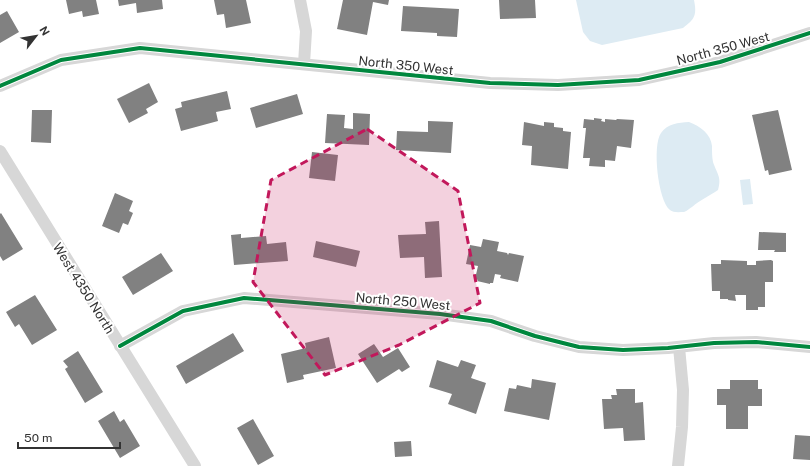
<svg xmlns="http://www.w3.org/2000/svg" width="810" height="466" font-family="'Public Sans',sans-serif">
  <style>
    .water { fill: #ddebf3 }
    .building { fill: #818181 }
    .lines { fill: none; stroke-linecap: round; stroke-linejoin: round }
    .street { stroke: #d7d7d7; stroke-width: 12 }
    .cycleway-casing { stroke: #fff; stroke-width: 6 }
    .cycleway { stroke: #00873e; stroke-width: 4 }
    .marked { fill: #c2185b; fill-opacity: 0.2; stroke: #c2185b; stroke-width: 3; stroke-dasharray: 8 5; stroke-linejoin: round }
    .labels { text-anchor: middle; stroke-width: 4; stroke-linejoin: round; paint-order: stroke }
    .street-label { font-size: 13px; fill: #333; stroke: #fff }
  </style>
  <rect width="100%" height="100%" fill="#fff"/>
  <path class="water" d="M576,0h118c3,15 1,19 -11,28l-81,17 -12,-4 -7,-9z
    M689,122c11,4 22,12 23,24 0,6 0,11 1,16 4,12 9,15 5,28 -9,6 -18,10 -26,17 -2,1 -5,4 -8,5 -4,0 -11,1 -14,-2 -12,-9 -18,-65 -9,-77 7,-10 17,-10 28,-11z
    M750,179l3,25 -10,1 -3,-25z"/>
  <path class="building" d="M66,0h30l3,14 -16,3 -1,-6 -13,3z
    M118,0h44l1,9 -26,4 -1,-10 -17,3z
    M214,0h32l5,23 -25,5 -2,-14 -7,1z
    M343,0h46l-1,5 -15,-3 -6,33 -30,-6z
    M499,0h36l1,18 -36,1z
    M403,6l56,3 -2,28 -20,-1v-3l-36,-2z
    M7,11l12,21 -19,11v-28z
    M149,83l9,19 -12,7 2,4 -19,10 -12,-24z
    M227,91l4,18 -15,3 2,9 -37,10 -6,-22 7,-2 -1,-5z
    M297,94l6,20 -47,14 -6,-20z
    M32,110h20l-1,33 -20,-1z
    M778,110l14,60 -23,5 -1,-5 -3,1 -13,-56z
    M353,113l17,1 -1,31 -44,-2 2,-29 18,1 -1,13 9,1z
    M594,118l8,1 -1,2 4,1v-3l11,1 1,-1 17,1 -3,28 -14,-2 -2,15 -10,-1v7l-16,-1 1,-8h-7l3,-30h-3l1,-9 10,1z
    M428,121l25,1 -2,31 -55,-3 1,-19 31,1z
    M524,122l20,4v-4l10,1v4l9,1v3l8,1 -3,37 -37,-4 1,-19 -10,-1z
    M312,152l26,3 -3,26 -26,-3z
    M115,193l18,8 -4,10 4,2 -5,12 -5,-2 -4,10 -17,-7z
    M1,213l22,36 -20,12 -3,-5v-42z
    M439,221l3,56 -17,1 -1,-21 -24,1 -2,-23 28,-1 -1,-12z
    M759,232l27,1v19h-12l1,-2h-17z
    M241,234v4l25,-2 1,8 19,-2 2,19 -54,4 -3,-30z
    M483,239l16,3 -2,9 10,2 1,2 1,-2 15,3 -6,26 -18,-4 1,-3 -6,-1 -2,9h-3v1l-13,-3 1,-1 -3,-1 3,-13 -12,-2 4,-19 11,2z
    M316,241l44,10 -4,16 -43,-10z
    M161,253l12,18 -40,24 -11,-18z
    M721,260l26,1v4h9v-4l15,-1 2,1v21h-8v25h-7v3h-12v-15h-11l1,6 -8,-1v-1h-8v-8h-8l-1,-27h10z
    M35,295l22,35 -25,15 -13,-21 -4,3 -9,-15z
    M233,333l11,18 -58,33 -10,-18z
    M329,337l7,31 -33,7 1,4 -17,4 -6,-29 25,-6 -1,-5z
    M374,344l9,13 15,-9 12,19 -8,5 -3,-3 -22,14 -19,-29z
    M78,351l25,41 -18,11 -20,-34 3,-2 -5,-6z
    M437,360l21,7 3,-7 15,5 -5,13 15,5 -10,31 -28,-10 4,-10 -23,-7z
    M532,379l24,4 -7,37 -45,-9 5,-23 7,1 1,-4 14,3z
    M730,380h28v9h4v17h-14v23h-22v-24h-9v-16h13z
    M616,389h19v14l8,-1 2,38 -21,1 -1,-13 -19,1 -2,-30h10l-1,-4h6z
    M114,411l6,11 4,-3 16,27 -20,12 -22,-37z
    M253,419l21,37 -16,9 -21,-37z
    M795,435l15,1v24l-17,-1z
    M411,441l1,15 -17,1 -1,-15z"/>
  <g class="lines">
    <path class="street" d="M300,0l6,31 -2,33
      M0,86l61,-26 79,-12 350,35 68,2 81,-5 81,-18 90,-29
      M0,151l195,315
      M120,346l63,-35 61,-13 196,16 51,7 44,15 44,11 44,3 45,-2 46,-5 42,-1 54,5
      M678,466l4,-39 1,-37 -4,-43"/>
    <defs>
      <path id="cycleway" d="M0,86l61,-26 79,-12 350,35 68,2 81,-5 81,-18 90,-29
        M120,346l63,-35 61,-13 196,16 51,7 44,15 44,11 44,3 45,-2 46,-5 42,-1 54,5"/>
    </defs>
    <use href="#cycleway" class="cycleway-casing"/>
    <use href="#cycleway" class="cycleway"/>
  </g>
  <path class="marked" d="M367,129l91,62 22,112 -81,42 -74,30 -72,-93 18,-102z"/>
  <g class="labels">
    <g class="street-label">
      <text transform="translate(723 48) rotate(-15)" y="5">North 350 West</text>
      <text transform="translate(406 65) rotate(6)" y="5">North 350 West</text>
      <text transform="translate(84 288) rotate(58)" y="5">West 4350 North</text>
      <text transform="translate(403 301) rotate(5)" y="5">North 250 West</text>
    </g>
  </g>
  <g transform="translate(36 36) rotate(59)" stroke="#ffffff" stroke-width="3" paint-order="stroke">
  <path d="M0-3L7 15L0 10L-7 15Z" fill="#333333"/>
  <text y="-6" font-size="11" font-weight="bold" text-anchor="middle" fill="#333333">N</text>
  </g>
  <path d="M18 442v6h102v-6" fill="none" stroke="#333333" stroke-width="2"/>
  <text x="24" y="442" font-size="12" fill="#333333" stroke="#ffffff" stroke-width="3" paint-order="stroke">50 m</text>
</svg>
